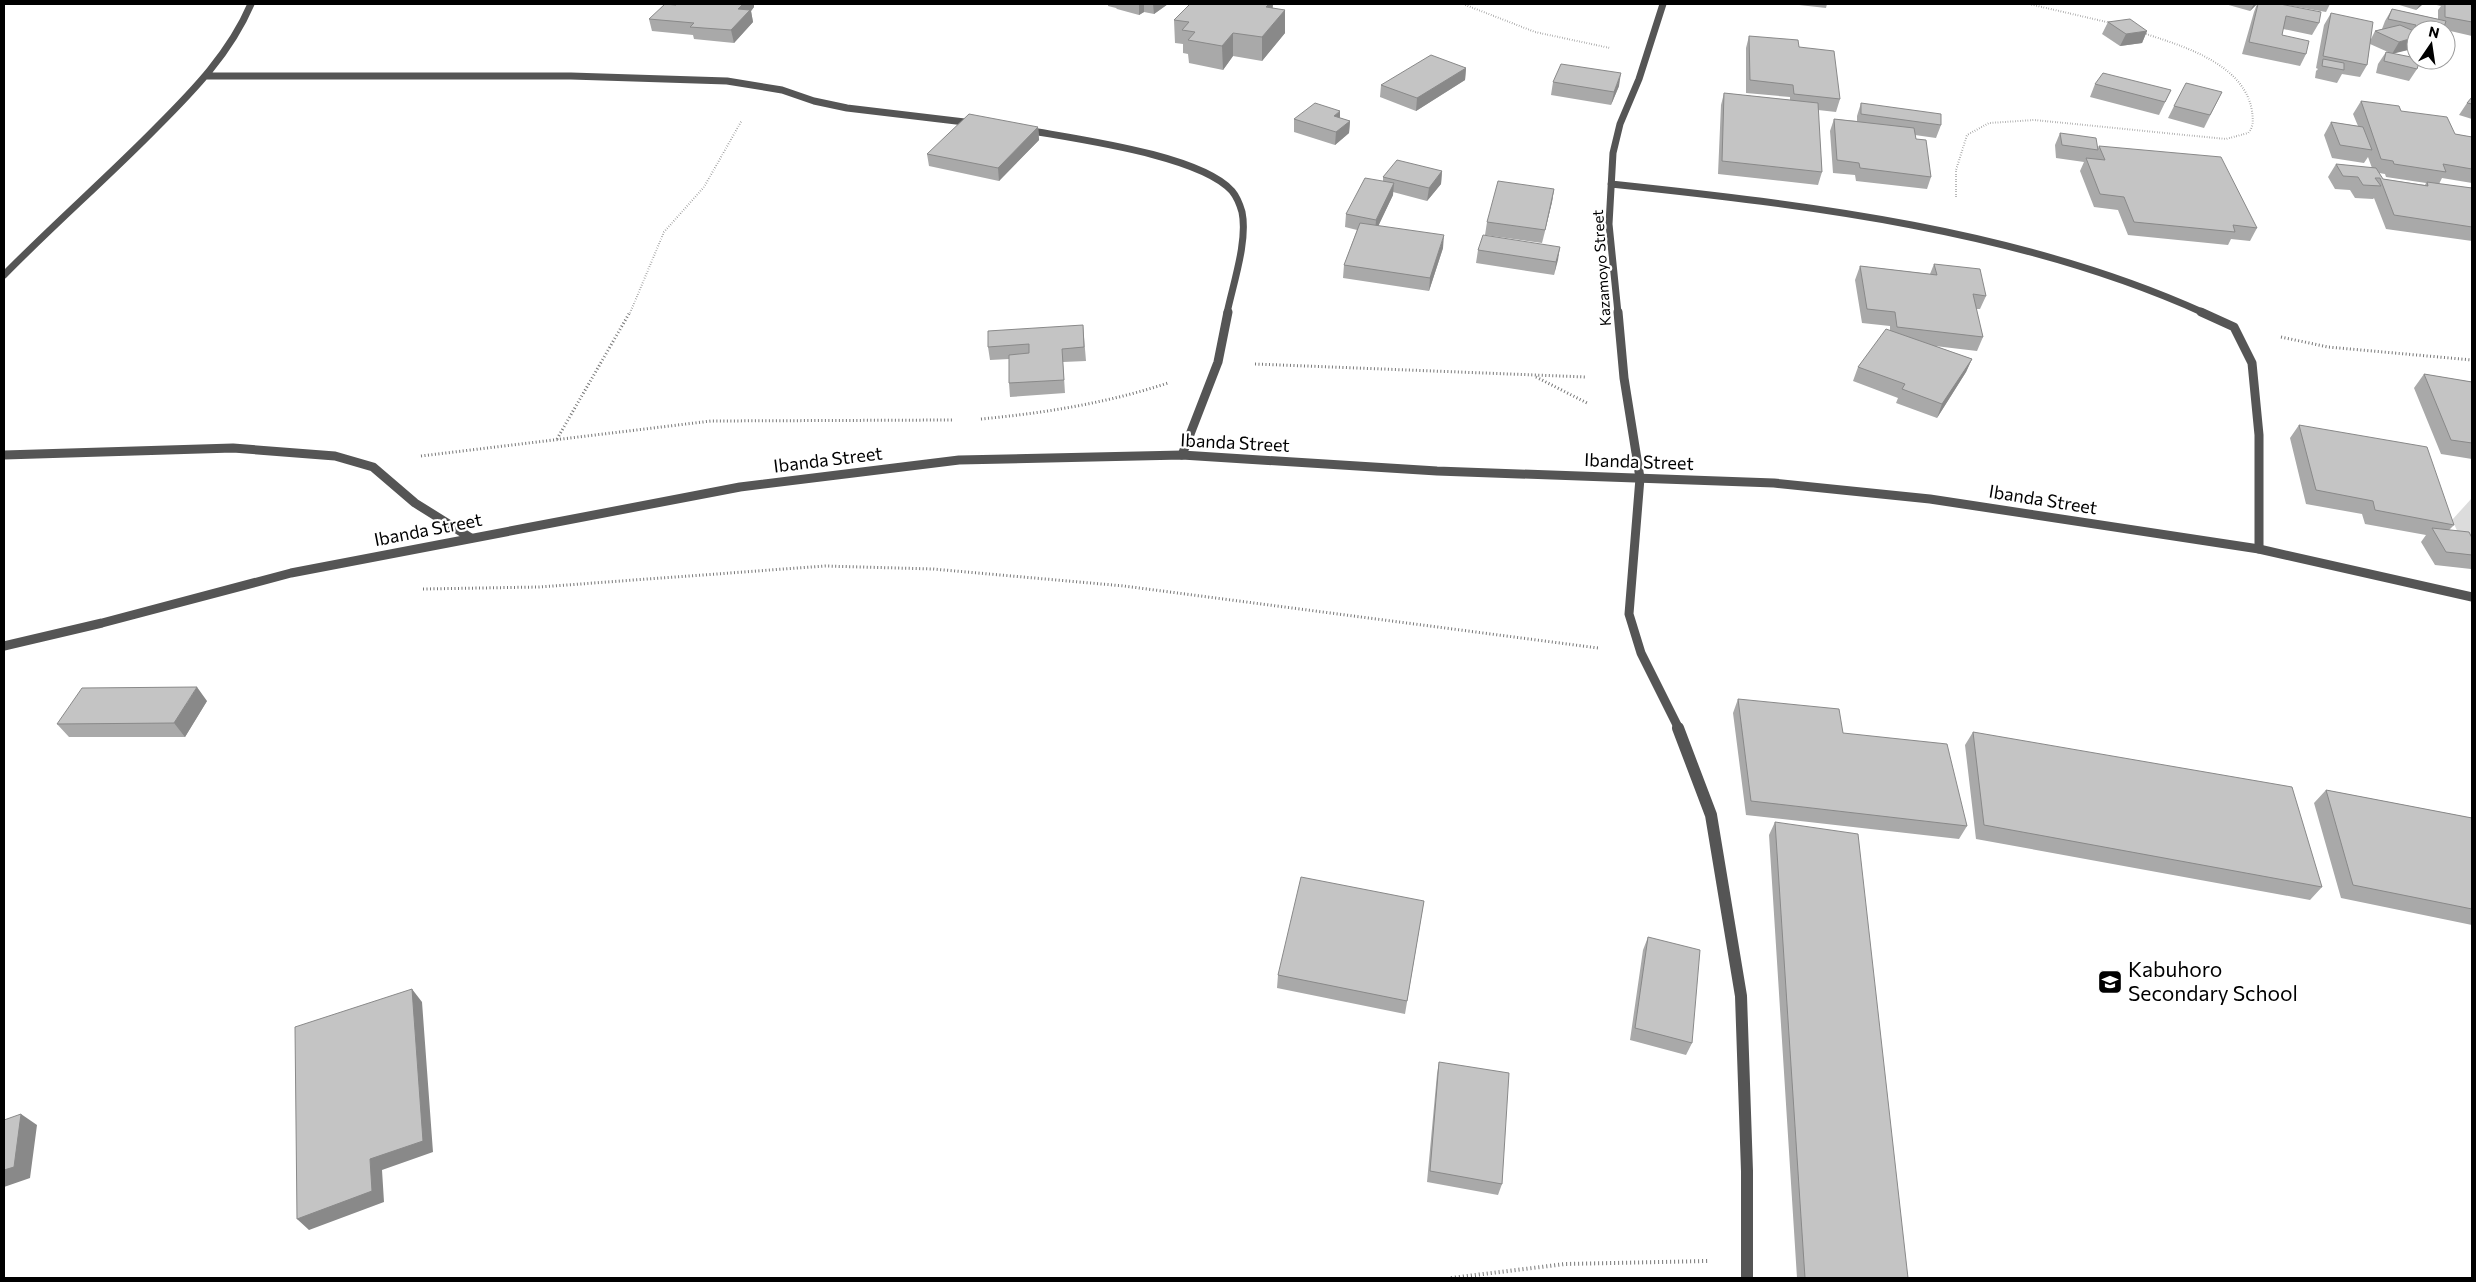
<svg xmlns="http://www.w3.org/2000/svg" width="2476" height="1282" font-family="Commissioner,sans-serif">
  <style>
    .green { fill: #dcdcdc }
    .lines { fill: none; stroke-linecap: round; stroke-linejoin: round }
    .path-far2 { stroke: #777; stroke-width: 2; stroke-dasharray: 0.5 2; stroke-linecap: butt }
    .path-far1 { stroke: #777; stroke-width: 3; stroke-dasharray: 1 2.5; stroke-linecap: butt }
    .path { stroke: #777; stroke-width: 4; stroke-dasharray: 1 3; stroke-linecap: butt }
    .minor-far2 { stroke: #555; stroke-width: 7 }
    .minor-far1 { stroke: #555; stroke-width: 9 }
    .minor { stroke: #555; stroke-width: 12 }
    .tertiary { stroke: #555; stroke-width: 9 }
    .wall { fill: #a9a9a9; fill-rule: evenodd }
    .shaded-wall { fill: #898989 }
    .building { fill: #c4c4c4; stroke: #898989 }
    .labels { text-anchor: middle; stroke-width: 4.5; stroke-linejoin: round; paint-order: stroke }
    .far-street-label { font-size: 15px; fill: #000; stroke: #fff }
    .street-label { font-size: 18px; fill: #000; stroke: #fff }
    .near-poi-label { font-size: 21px; fill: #000; stroke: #fff; text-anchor: start }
  </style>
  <rect width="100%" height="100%" fill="#fff"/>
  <path class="green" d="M2472,498v51l-8,-4 -12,-25z"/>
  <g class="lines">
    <path class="path-far2" d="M1463,4l72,28 75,16
      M2029,4l82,19
      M1956,197v-27l11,-35 22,-12 45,-3 192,19 22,-6c6,-6 5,-14 4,-22 -8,-48 -70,-65 -109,-78
      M630,313l34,-81 40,-45 38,-67"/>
    <path class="path-far1" d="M2281,337l47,10 144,13
      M1255,364l331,13
      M1536,377l53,27
      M981,419c64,-6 126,-16 187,-36
      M557,439l73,-127
      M421,456l290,-35 241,-1
      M423,589l116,-2 286,-21 108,3 191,17 474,62"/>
    <path class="path" d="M1451,1278l114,-14 143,-3"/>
    <path class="minor-far2" d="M206,76h365l156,5 55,9 32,11 33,7 126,15
      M1027,130c49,9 173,25 205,61 5,6 8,14 10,21 6,29 -9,72 -15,101
      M1611,184c198,21 410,46 593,129
      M4,275c50,-51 103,-97 153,-148 37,-37 73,-74 94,-123
      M1618,313l-9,-89 4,-71 7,-29 19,-45 24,-75"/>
    <path class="minor-far1" d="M1618,312l6,66 16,100 -11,136 12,39 38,76
      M2201,312l33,15 18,36 7,72v114
      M4,455l229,-7 102,8 38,11 42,36 56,35
      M1182,455l36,-93 10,-50"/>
    <path class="minor" d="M1678,728l33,87 30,181 6,175v107"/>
    <path class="tertiary" d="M4,646l98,-23 189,-50 449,-86 219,-27 223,-5 255,16 337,12 156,16 329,50 213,48"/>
  </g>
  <path class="wall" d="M677,4h77v3l-3,4 2,11 -19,21 -40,-4 -1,-4 -41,-4 -3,-12z
    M1108,4h60l-14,10 -10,-2 -5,3 -22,-6 -1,-1 -8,-2z
    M1790,4h37l-1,4z
    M2225,4h55l39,19 -7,12 -29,-6 -1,6 24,19 -6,12 -58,-12 12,-42 3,-8 -7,7z
    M2280,4h50l-4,8z
    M2396,4h27l-7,6z
    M2432,4h40v32l-26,-6h-30v18l-23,5 24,16 -8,12 -33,-8 2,-9 8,-12h2l-18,-8 -3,21 -7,12 -18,-3 -5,9 -22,-5 1,-7 2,-2 -2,-1 8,-43 7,-12 40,26 4,-8 7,-2 3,-8 7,-12 46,10v-9l3,-4z
    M1272,8l13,2v23l-23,28 -29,-5 -10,14 -34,-7 -1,-9 -5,-1v-9l-8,-1 -1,-23z
    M2108,22l39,9 -5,12 -22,3 -18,-12z
    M1749,36l50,11 41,52 -4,13 -18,-2 4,62 -4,13 -100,-11 3,-69 3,-12 66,7v-3l-44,-4v-45z
    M1466,68l-1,12 -49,31 -36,-14 1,-12z
    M1553,82l66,4 -8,19 -60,-10z
    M2095,84l76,6 -12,25 -69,-18z
    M2222,92l-18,36 -36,-10 6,-12z
    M2472,97v22l-13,-4 8,-12z
    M2361,101l40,10 54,23 17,3v46l-30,-5 -3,6 33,4v53l-86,-12 -12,-31 -1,1 -18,-1 -5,-8 -15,-1 -7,-12 8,-13 36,4 -4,-11 -4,6 -32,-5 -8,-23 7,-13 27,4 -5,-12zM2379,173l6,1 1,3 40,6 -1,2 -42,-6z
    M1861,103l80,22 -5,13 -21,-3 1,4 15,38 -4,12 -71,-8 -1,-6 -22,-2 -3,-42 4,-12 23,2v-5z
    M1340,118l10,3 -1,12 -14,12 -41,-13v-13z
    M1038,127l1,13 -40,41 -70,-15 -2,-12z
    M2060,133l38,15 1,-2 158,82 -7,13 -19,-2 -3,6 -100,-10 -10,-25 -24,-3 -14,-36 4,-9 -28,-4 -1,-13z
    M1442,171l-1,13 -14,17 -34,-9v3l-15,31 65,22 -14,43 -86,-13 1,-13 13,-35 -12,-3 1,-13 37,-33v-4z
    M1554,189l-2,13 -10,41 -57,-8 2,-13z
    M1560,247l-6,28 -78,-12 2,-13z
    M1934,264l52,32 -6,13h-4l7,28 -6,14 -42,-5 37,13 -6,13 -29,46 -41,-15 2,-5 -45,-17 5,-14 32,-37v-4l-28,-3 -7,-43 5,-14 70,8z
    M1083,325l3,36 -23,1 2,31 -55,4 -1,-14v-24l-19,1 -2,-13z
    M2424,374l48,8v77l-31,-5 -27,-66z
    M2299,425l155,100 -5,5 23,8v30l-1,1 -36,-4 -14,-23 5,-7 -61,-11 -3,-10 -56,-10 -16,-66z
    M1738,699l229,127 -8,13 -213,-24 -13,-102z
    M207,701l-22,36h-116l-12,-13z
    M1973,732l349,155 -12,13 -334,-61 -11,-94z
    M2326,790l146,28v107l-131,-27 -27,-95z
    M1775,822l133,456h-111l-28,-443z
    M1424,901l-19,113 -128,-26 1,-13z
    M1648,937l44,106 -6,12 -56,-15 13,-90z
    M1439,1062l63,122 -4,11 -71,-13 10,-108z"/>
  <path class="shaded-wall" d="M743,4h11v3l-3,4 2,11 -19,21 -3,-13 7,-21z
    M1139,4h5v8l-5,3z
    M1153,4h15l-14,10z
    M1269,4h4l-1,18 -6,-15z
    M2254,4h3l-7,7z
    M2420,4h3l-7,6z
    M1285,10v23l-23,28v-24z
    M2147,31l-5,12 -22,3 6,-12z
    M1233,33v23l-10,14 -1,-24z
    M2416,37v11l-24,6 7,-12z
    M1466,68l-1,12 -49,31 1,-13z
    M1621,73l-2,13 -8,19 3,-13z
    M1340,111v12l-6,-7z
    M1350,121l-1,12 -14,12 1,-13z
    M1038,127l1,13 -40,41 -1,-13z
    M1442,171l-1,13 -14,17 2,-13z
    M1394,183l-1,12 -18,38 1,-13z
    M1554,189l-2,13 -10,41 3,-13z
    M1444,235l-1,13 -14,43 1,-13z
    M1560,247l-2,13 -4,15 2,-13z
    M1972,359l-6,13 -29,46 5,-14z
    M197,687l10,14 -22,36 -11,-14z
    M412,989l10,13 11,150 -51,18 2,32 -75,28 -12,-11z
    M21,1114l16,11 -7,53 -26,9v-17z"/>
  <path class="building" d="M665,4l11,1 1,-1h66l-5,5 12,1 -19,20 -41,-3 4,-4 -45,-4z
    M1190,4h79l-3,3 19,3 -23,27 -29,-4 -11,13 -34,-6 7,-8 -13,-2 7,-8 -15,-2z
    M2258,4h22l41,8 -2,11 -33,-7 -4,19 27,6 -3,13 -57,-12z
    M2445,4h27v18l-27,-5z
    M2392,9l54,12 -3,9h-29l2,-5 -28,-6z
    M2331,13l42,9 -6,43 -44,-9z
    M2130,19l17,12 -21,3 -18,-12z
    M2400,25l16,7v5l-17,5 -24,-11z
    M1749,36l49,4 1,7 35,4 6,48 -46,-5 -1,-9 -43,-5z
    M2386,52l30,6v2h4l-3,9 -33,-8z
    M1431,55l35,13 -49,30 -36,-13z
    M2323,59l21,4v7l-22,-4z
    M1561,64l60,9 -7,19 -61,-10z
    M2103,73l68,17 -6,12 -70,-18z
    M2186,83l36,9 -12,23 -36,-9z
    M1724,93l94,10 4,69 -100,-11z
    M2472,97v7l-5,-1z
    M2361,101l38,5 2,5 46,6 8,17 17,3v32l-29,-5 3,8 -52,-8 -1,-3 -12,-2z
    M1315,103l25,8 -6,5 16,5 -14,11 -42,-13z
    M1861,103l80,11v11l-80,-11z
    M969,114l69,13 -40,41 -71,-14z
    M1834,119l80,9 2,11 10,1 5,37 -71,-9 -1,-5 -22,-3z
    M2331,122l32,5 9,23 -32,-5z
    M2060,133l36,5 2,12 -36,-5z
    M2099,146l122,11 36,71 -24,-3 2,7 -101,-10 -10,-25 -24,-3 -14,-36 19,2z
    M1397,160l45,11 -13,17 -46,-11z
    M2336,164l40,4 7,11 45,7 -1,-4 45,6v39l-78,-12 -14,-37h-5l6,8 -18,-1 -5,-8 -15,-1z
    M1365,178l29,5 -18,37 -30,-6z
    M1498,181l56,8 -9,41 -58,-8z
    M1360,223l84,12 -14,43 -86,-13z
    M1483,235l77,12 -4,15 -78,-12z
    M1934,264l46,5 6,27 -13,-2 10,43 -86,-10 -2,-15 -28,-3 -7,-43 77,9z
    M1083,325l1,22 -22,2 2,31 -55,3v-28l20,-2v-9l-41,3v-16z
    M1886,329l86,30 -30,45 -40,-15 3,-5 -47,-17z
    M2424,374l48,8v61l-21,-3z
    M2299,425l128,22 27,78 -79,-15 -2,-9 -57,-11z
    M2432,528l37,4 3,6v17l-26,-3z
    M197,687l-23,36 -117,1 25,-36z
    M1738,699l101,10 4,24 104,11 20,82 -216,-25z
    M1973,732l319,55 30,100 -338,-62z
    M2326,790l146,28v91l-119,-24z
    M1775,822l83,12 50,444h-103z
    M1301,877l123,24 -17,100 -129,-26z
    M1648,937l52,13 -8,93 -57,-15z
    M412,989l11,152 -53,18 2,32 -75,28 -2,-192z
    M1439,1062l70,11 -7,111 -72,-13z
    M21,1114l-7,53 -10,3v-50z"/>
  <defs>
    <symbol id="school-square" viewBox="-11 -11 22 22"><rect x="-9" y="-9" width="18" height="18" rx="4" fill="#000" stroke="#fff"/><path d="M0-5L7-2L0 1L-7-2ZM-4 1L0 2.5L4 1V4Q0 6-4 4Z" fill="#fff"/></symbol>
  </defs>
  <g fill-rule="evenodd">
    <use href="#school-square" x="2096" y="968" width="28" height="28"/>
  </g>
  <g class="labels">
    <g class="far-street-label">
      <text transform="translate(1602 268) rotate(-94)" y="5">Kazamoyo Street</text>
    </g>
    <g class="street-label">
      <text transform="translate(1235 443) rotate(3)" y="6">Ibanda Street</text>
      <text transform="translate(828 460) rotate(-7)" y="6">Ibanda Street</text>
      <text transform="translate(1639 462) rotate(2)" y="6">Ibanda Street</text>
      <text transform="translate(2043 500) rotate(9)" y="6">Ibanda Street</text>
      <text transform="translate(428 530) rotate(-11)" y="6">Ibanda Street</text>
    </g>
    <g class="near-poi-label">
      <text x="2128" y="977">Kabuhoro<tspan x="2128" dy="24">Secondary School</tspan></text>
    </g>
  </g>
  <rect width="2476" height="1282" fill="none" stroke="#000000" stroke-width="10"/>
  <g transform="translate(2431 45) rotate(13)"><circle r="24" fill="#ffffff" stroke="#999999"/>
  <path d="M0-4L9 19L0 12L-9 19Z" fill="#000000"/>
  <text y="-8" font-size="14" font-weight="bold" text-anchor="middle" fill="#000000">N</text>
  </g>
</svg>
